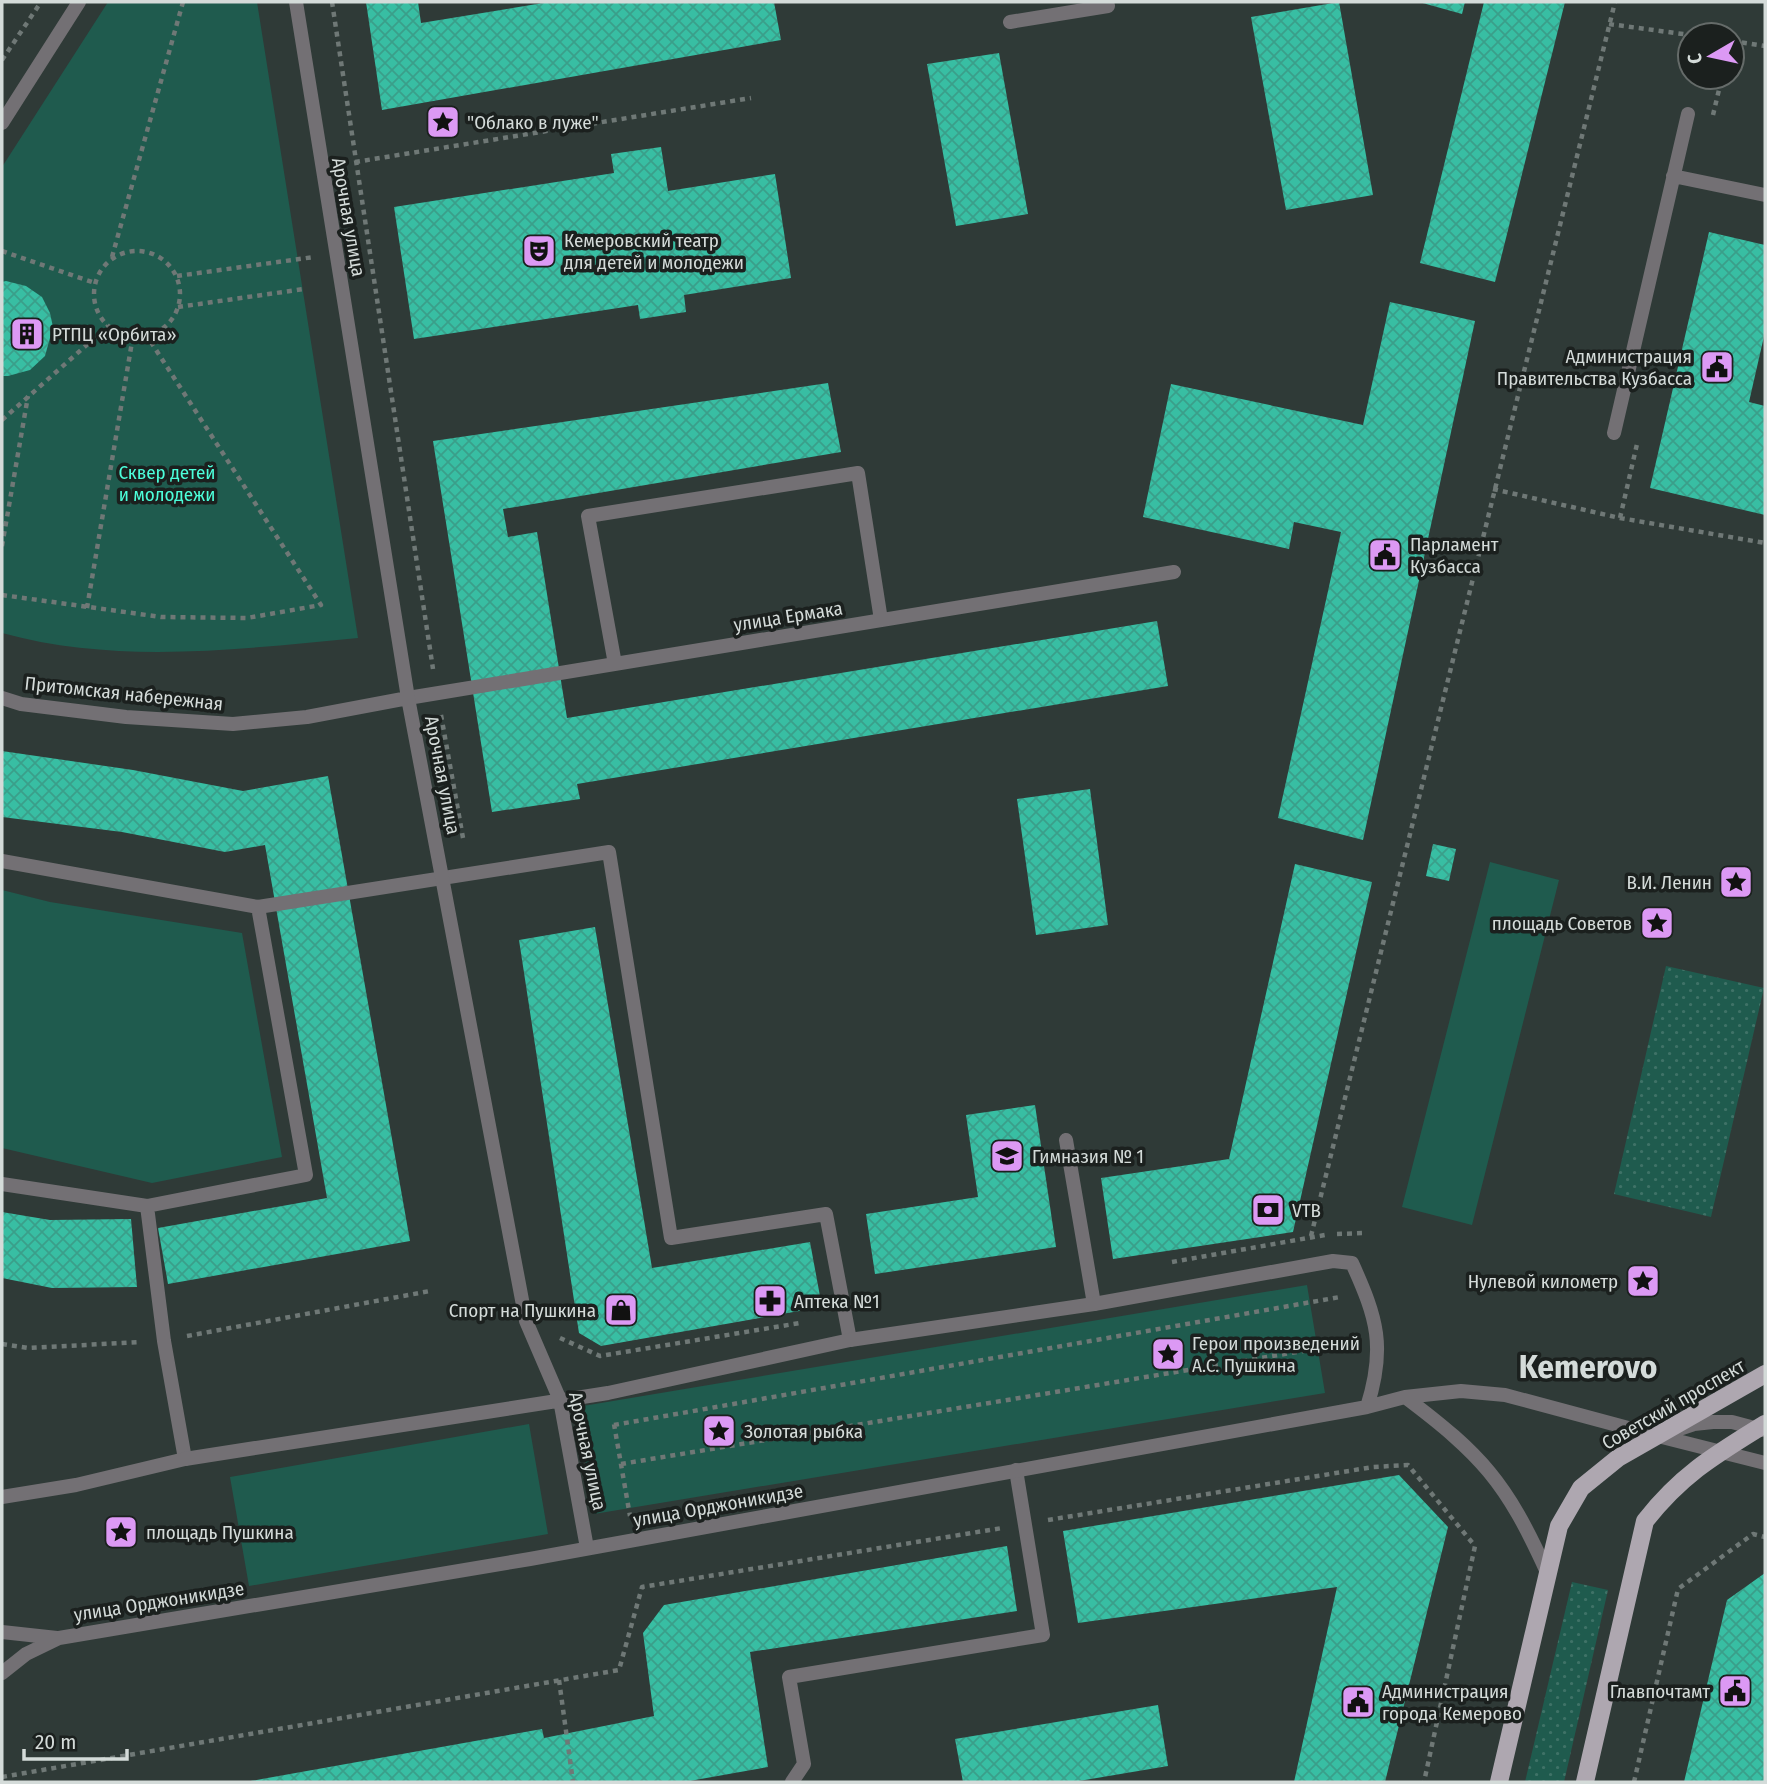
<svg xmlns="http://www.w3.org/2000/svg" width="1767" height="1784" font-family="'Fira Sans Condensed',sans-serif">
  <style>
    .grass { fill: url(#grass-dots) }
    .park { fill: #1f5b4e }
    .building { fill: url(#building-cross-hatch) }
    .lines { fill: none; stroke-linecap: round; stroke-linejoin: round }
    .path { stroke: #6f7876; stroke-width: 4.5; stroke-dasharray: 5 5; stroke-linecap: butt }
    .service { stroke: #737074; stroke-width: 14 }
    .minor { stroke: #737074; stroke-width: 14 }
    .tertiary { stroke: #737074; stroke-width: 14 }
    .primary { stroke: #aea7b0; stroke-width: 18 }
    .labels { text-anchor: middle; stroke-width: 7; stroke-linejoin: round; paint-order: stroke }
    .poi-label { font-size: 19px; fill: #d4dbd9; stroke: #1b201e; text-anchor: start }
    .street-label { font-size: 19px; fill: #d4dbd9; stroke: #1b201e }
    .park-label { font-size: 19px; fill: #4cfeda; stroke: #1b201e }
    .town-label { font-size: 33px; font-weight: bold; fill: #d4dbd9; stroke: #1b201e }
  </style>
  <defs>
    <pattern id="grass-dots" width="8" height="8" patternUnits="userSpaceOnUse" patternTransform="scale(1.75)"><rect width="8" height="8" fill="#1f5b4e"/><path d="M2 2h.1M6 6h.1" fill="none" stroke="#3f7267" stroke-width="1.8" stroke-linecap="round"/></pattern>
    <pattern id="building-cross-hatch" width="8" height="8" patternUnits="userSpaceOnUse" patternTransform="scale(1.75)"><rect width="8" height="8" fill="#38bea3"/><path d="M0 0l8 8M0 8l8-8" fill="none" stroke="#3a9f8a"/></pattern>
  </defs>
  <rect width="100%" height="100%" fill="#2f3a37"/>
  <path class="grass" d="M1666,966l98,22 -53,229 -97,-23z
    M1572,1582l36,8 -44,192h-39z"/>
  <path class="park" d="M108,2h149l101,636c-118,11 -240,27 -356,-5v-466z
    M1490,862l69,18 -87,345 -70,-18z
    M2,890l48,12 192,31 40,224 -130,26 -150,-35z
    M1307,1285l18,108 -731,121 -17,-107z
    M529,1424l19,110 -299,52 -19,-109z"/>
  <path class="building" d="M366,2h52l3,21 128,-21h225l7,38 -399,70z
    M1339,2l34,193 -87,15 -35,-193z
    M1419,2h46l-3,12z
    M1484,2h81l-70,280 -75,-19z
    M999,53l29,161 -72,12 -29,-162z
    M661,147l7,44 107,-17 16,104 -107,17 2,17 -46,7 -2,-14 -224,34 -20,-132 220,-34 -3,-19z
    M1709,232l56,13v87l-16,70 16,4v109l-115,-27z
    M6,281l20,5 16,11 8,16 3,14 -8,29 -15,14 -22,6h-6v-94z
    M1390,302l85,19 -112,519 -85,-22 63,-286 -47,-10 -5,27 -146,-32 28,-133 192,41z
    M828,383l13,69 -338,57 5,28 29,-5 30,186 590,-97 11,65 -591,98 3,15 -88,13 -59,-371z
    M2,751l131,19 110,21 85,-15 82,465 -242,43 -10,-56 169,-30 -62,-353 -40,7 -103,-20 -120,-15z
    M1090,789l18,136 -72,10 -19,-136z
    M1433,844l23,5 -7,32 -23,-5z
    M1295,864l77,18 -79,350 -180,27 -12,-81 128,-19z
    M595,927l57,341 158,-26 12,65 -221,39 -22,-13 -60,-393z
    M1035,1105l21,142 -181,27 -9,-60 112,-17 -12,-82z
    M2,1212l48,8 81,-1 6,68 -85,1 -50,-10z
    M1399,1475l49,52 -63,255h-91l43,-195 -259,36 -15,-92z
    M1007,1546l10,65 -267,41 18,115 -84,15h-439l297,-53 2,9 110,-22 -11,-83 21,-28z
    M1765,1573v209h-81l43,-182z
    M1158,1705l10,61 -95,16h-110l-8,-43z"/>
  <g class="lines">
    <path class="path" d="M332,2l101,667
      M1609,24l81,11
      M1732,41l33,5
      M2,60l39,-58
      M1713,115l9,-38
      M355,162l396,-64
      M2,251l93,32
      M94 294a43 43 0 1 1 86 0a43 43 0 1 1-86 0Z
      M112,257l71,-255
      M177,276l137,-19
      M178,307l126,-18
      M2,420l106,-94
      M1493,489l127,29 145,25
      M1620,518l17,-74
      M2,546l26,-150
      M2,595l159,22 86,1 74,-13 -174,-269
      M87,608l46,-272
      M441,715l22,123
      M1337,1234l28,-1
      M1311,1236l304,-1234
      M1172,1262l153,-27
      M187,1336l243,-45
      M560,1338l40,18 200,-33
      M2,1344l27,4 111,-6
      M614,1424l16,92
      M614,1425l726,-128
      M621,1464l730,-121
      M1048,1520l325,-53 35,-2 67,81 -51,236
      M559,1680l14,102
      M2,1777l617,-107 23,-83 360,-59
      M1634,1782l44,-193 75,-55 12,3"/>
    <path class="service" d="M1010,22l98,-16 -1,-4
      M1673,176l92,19
      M1614,433l74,-319
      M615,664l-27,-148 270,-43 23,147
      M408,698l766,-126
      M2,861l256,46 48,268 -159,31 -145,-22
      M258,907l351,-55 62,386 155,-24 24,126
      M1066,1140l28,164
      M147,1206l17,135 21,118
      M792,1782l12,-18 -15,-87 254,-42 -27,-165"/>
    <path class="minor" d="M296,2l112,696 118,623 34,79 27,148
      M2,123l77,-121
      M2,698l19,6 105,13 107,7 74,-7 101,-19
      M1405,1397c77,58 101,85 141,173
      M2,1497l74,-12 109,-26 423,-66 242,-53 244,-36 239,-43 19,2c25,55 34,84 15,144
      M2,1632l55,6
      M2,1673l24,-19 33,-16 471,-79 837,-152 38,-10 56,-6 44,4 153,41 36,-12 19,-2h19l30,8"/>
    <path class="tertiary" d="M1658,1436l107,27"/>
    <path class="primary" d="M1499,1782l60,-256 22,-38 37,-30 147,-84
      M1585,1782l60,-261c37,-47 70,-66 120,-97"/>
  </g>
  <defs>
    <symbol id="sight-square" viewBox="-11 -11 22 22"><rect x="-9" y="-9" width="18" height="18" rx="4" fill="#dc99f4" stroke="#1b201e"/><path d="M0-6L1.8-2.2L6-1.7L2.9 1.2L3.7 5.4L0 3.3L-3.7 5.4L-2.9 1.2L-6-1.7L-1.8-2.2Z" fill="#111"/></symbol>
    <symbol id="theatre-square" viewBox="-11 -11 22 22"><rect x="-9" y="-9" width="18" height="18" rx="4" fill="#dc99f4" stroke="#1b201e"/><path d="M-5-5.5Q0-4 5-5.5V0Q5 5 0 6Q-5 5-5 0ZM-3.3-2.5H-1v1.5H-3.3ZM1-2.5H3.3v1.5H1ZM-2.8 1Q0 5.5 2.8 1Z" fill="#111"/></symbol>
    <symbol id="building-square" viewBox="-11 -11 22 22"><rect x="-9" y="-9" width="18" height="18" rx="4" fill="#dc99f4" stroke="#1b201e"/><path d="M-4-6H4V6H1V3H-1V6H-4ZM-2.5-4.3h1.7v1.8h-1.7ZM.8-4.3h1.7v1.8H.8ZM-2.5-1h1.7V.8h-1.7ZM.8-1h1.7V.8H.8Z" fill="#111"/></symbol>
    <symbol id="civic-square" viewBox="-11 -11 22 22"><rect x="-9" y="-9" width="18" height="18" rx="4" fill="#dc99f4" stroke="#1b201e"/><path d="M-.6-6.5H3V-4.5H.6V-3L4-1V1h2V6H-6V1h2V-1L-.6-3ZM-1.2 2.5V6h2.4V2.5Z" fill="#111"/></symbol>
    <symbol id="school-square" viewBox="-11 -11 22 22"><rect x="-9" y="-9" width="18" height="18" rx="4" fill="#dc99f4" stroke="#1b201e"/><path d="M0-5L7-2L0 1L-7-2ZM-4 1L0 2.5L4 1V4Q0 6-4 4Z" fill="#111"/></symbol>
    <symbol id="bank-square" viewBox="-11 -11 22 22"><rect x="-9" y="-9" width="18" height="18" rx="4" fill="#dc99f4" stroke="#1b201e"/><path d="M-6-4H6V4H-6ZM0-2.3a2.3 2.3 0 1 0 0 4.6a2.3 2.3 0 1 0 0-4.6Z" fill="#111"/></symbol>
    <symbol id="pharmacy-square" viewBox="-11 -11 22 22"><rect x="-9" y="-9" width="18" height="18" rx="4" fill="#dc99f4" stroke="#1b201e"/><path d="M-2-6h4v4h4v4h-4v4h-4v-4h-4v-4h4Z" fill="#111"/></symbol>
    <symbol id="shop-square" viewBox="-11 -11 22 22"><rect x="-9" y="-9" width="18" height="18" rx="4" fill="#dc99f4" stroke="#1b201e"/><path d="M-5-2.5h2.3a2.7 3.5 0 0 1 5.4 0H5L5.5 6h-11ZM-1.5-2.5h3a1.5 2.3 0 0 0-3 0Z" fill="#111"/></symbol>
  </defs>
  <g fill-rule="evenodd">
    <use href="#sight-square" x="424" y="103" width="38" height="38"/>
    <use href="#theatre-square" x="520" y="232" width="38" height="38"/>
    <use href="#building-square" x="8" y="315" width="38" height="38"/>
    <use href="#civic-square" x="1698" y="348" width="38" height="38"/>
    <use href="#civic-square" x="1366" y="536" width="38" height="38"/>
    <use href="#sight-square" x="1717" y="863" width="38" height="38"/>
    <use href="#sight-square" x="1638" y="904" width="38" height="38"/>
    <use href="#school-square" x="988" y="1137" width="38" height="38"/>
    <use href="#bank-square" x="1249" y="1191" width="38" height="38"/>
    <use href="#sight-square" x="1624" y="1262" width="38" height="38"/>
    <use href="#pharmacy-square" x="751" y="1282" width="38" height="38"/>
    <use href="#shop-square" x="602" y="1291" width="38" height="38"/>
    <use href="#sight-square" x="1149" y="1335" width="38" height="38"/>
    <use href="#sight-square" x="700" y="1412" width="38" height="38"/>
    <use href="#sight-square" x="102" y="1513" width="38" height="38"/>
    <use href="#civic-square" x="1716" y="1672" width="38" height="38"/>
    <use href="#civic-square" x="1339" y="1683" width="38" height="38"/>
  </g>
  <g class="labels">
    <g class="poi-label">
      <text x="467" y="129">"Облако в луже"</text>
      <text x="564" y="247">Кемеровский театр<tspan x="564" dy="22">для детей и молодежи</tspan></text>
      <text x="52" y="341">РТПЦ «Орбита»</text>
      <text x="1692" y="363" text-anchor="end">Администрация<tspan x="1692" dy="22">Правительства Кузбасса</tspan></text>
      <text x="1410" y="551">Парламент<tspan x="1410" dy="22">Кузбасса</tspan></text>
      <text x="1712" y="889" text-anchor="end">В.И. Ленин</text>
      <text x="1632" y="930" text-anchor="end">площадь Советов</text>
      <text x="1032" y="1163">Гимназия № 1</text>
      <text x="1292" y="1217">VTB</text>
      <text x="1618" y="1288" text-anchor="end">Нулевой километр</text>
      <text x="794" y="1308">Аптека №1</text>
      <text x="596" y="1317" text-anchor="end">Спорт на Пушкина</text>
      <text x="1192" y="1350">Герои произведений<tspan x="1192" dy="22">А.С. Пушкина</tspan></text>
      <text x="744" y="1438">Золотая рыбка</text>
      <text x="146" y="1539">площадь Пушкина</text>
      <text x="1382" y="1698">Администрация<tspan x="1382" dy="22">города Кемерово</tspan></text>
      <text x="1710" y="1698" text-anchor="end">Главпочтамт</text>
    </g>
    <g class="street-label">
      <text transform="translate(349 217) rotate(80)" y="7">Арочная улица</text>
      <text transform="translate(788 616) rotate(-9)" y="7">улица Ермака</text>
      <text transform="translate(124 693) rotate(6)" y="7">Притомская набережная</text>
      <text transform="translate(443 775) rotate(79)" y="7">Арочная улица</text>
      <text transform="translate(1673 1404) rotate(-30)" y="7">Советский проспект</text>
      <text transform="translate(588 1451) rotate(78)" y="7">Арочная улица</text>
      <text transform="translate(718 1505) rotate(-10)" y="7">улица Орджоникидзе</text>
      <text transform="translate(159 1601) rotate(-9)" y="7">улица Орджоникидзе</text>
    </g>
    <g class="park-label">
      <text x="167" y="479">Сквер детей<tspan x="167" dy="22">и молодежи</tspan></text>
    </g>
    <g class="town-label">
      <text x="1588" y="1378">Kemerovo</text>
    </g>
  </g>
  <rect width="1767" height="1784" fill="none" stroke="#d4dbd9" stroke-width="7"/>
  <g transform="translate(1711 56) rotate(261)"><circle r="33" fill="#1b201e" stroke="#656b69" stroke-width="2"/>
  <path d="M0-5L12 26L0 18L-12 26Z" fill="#dc99f4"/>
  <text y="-10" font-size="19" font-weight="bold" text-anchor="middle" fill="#d4dbd9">С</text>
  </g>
  <path d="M24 1749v10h103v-10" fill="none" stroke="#d4dbd9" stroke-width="3.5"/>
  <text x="35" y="1749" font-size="21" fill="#d4dbd9" stroke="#1b201e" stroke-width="5" paint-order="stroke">20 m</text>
</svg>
